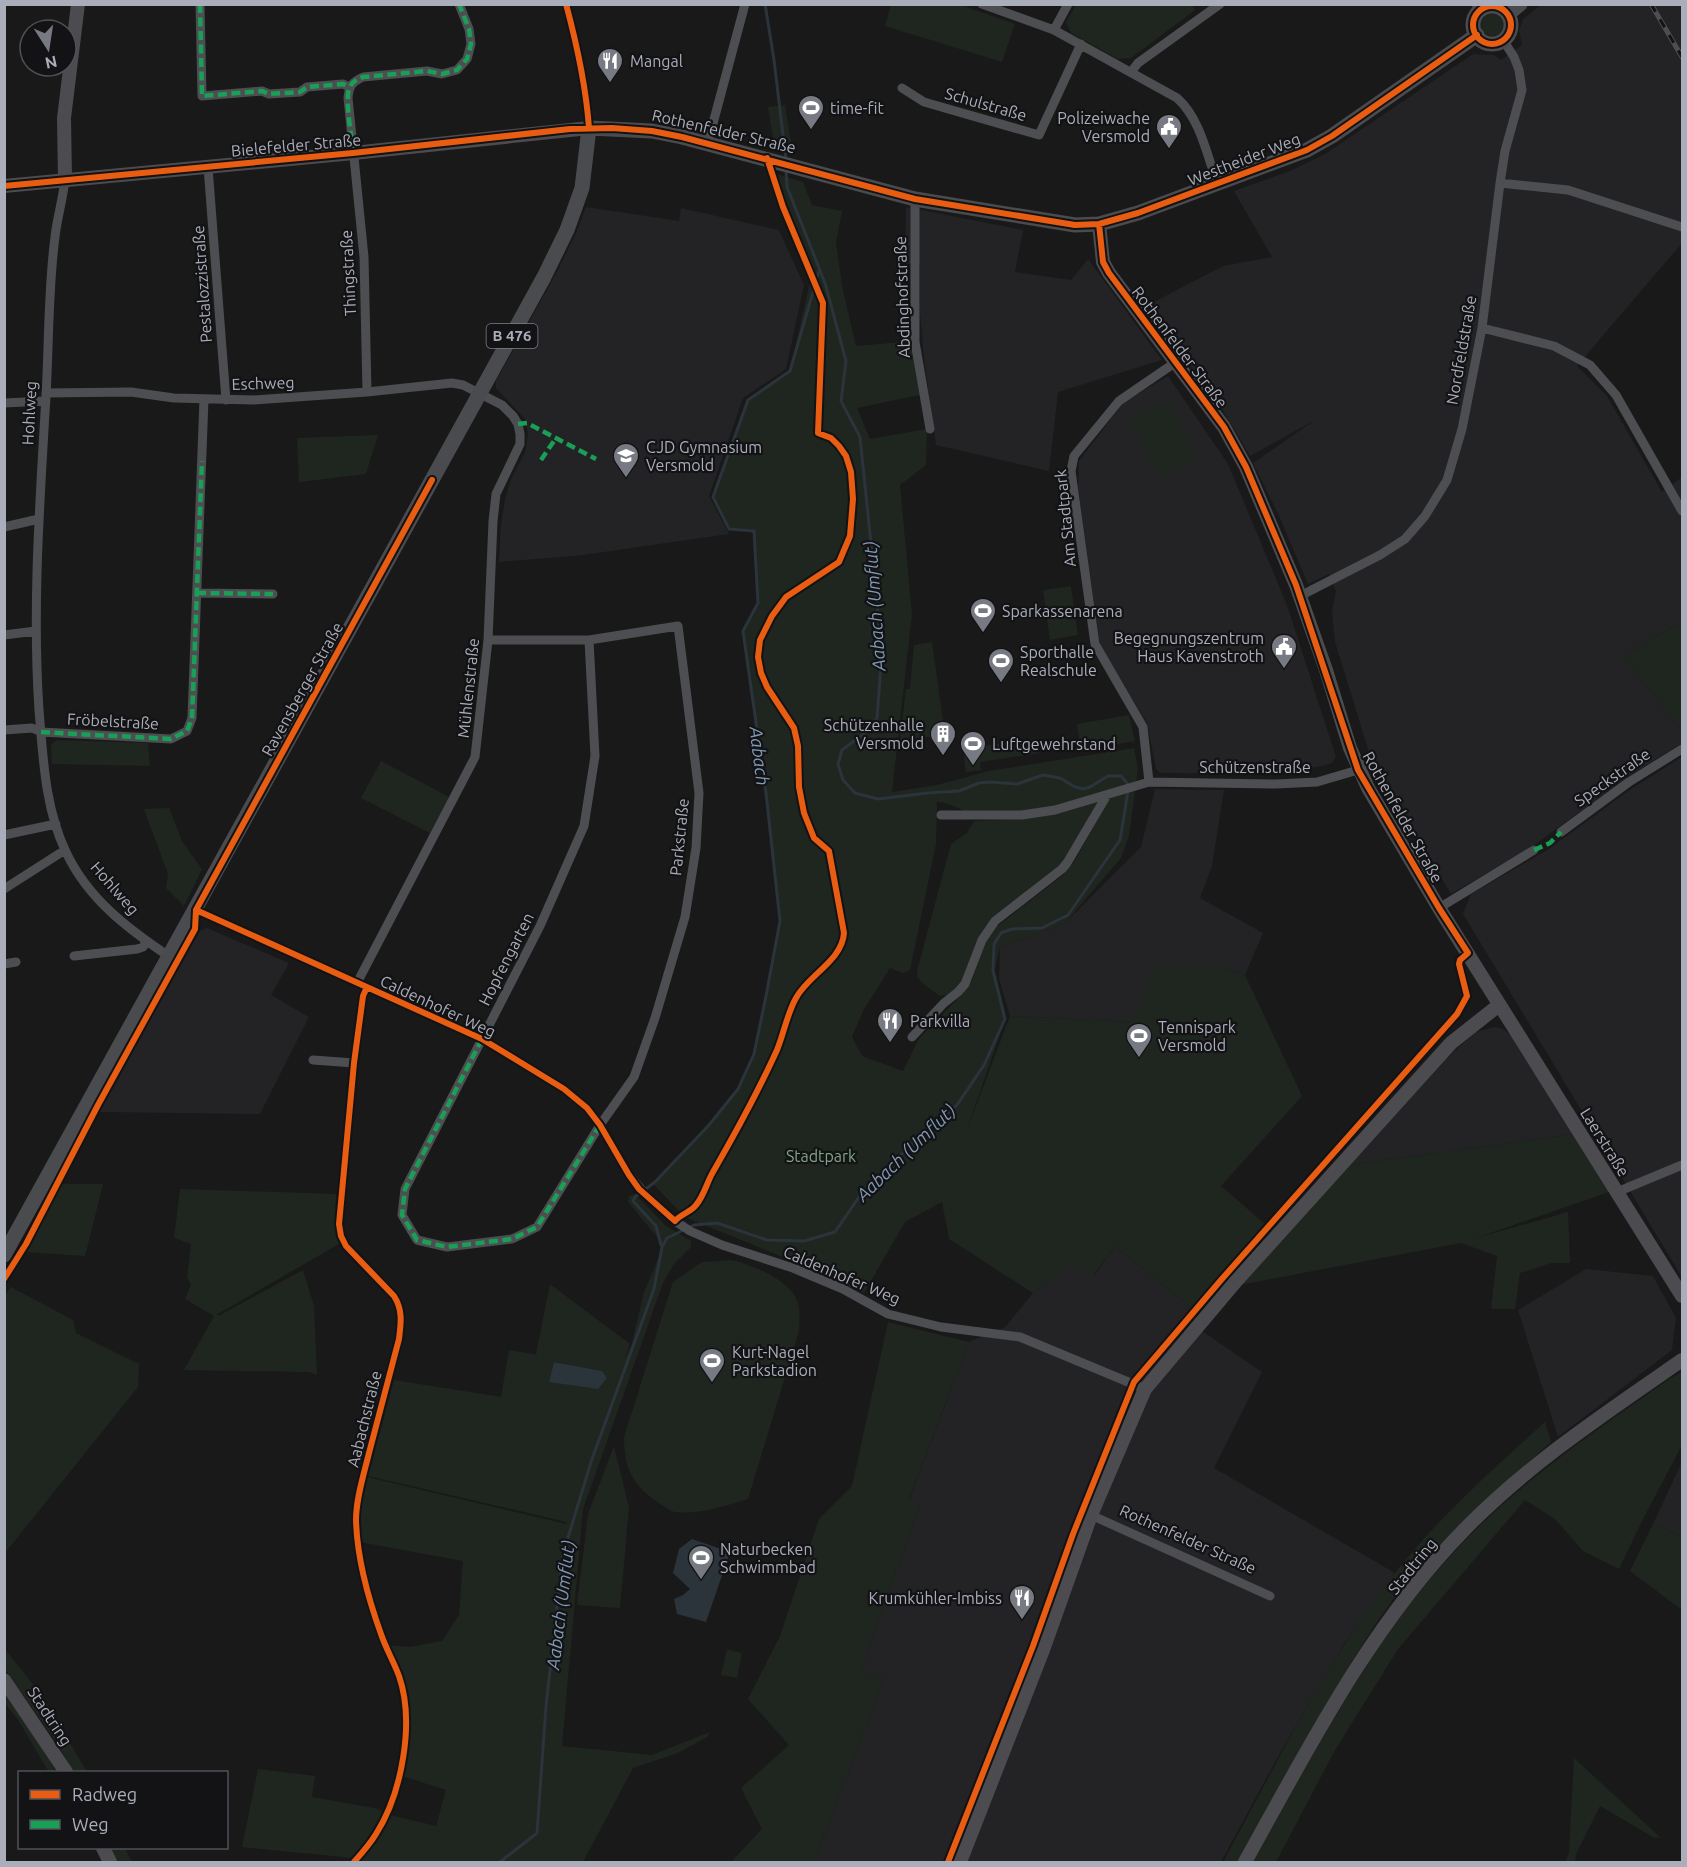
<svg xmlns="http://www.w3.org/2000/svg" width="1687" height="1867" font-family="Ubuntu,sans-serif">
  <style>
    .built { fill: #232325 }
    .green { fill: #1f2620; fill-rule: evenodd }
    .water { fill: #2b333b }
    .lines { fill: none; stroke-linecap: round; stroke-linejoin: round }
    .stream { stroke: #2b333b; stroke-width: 3 }
    .street { stroke: #4d4e52; stroke-width: 9 }
    .secondary { stroke: #4c4c50; stroke-width: 14 }
    .primary { stroke: #4a4b4e; stroke-width: 15 }
    .rail-casing { stroke: #4d4e51; stroke-width: 5 }
    .rail { stroke: #131315; stroke-width: 3; stroke-dasharray: 9; stroke-linecap: butt }
    .quiet { stroke: #1a9f57; stroke-width: 4.5; stroke-dasharray: 9 4.5; stroke-linecap: butt }
    .cycleway-casing { stroke: #131315; stroke-width: 10 }
    .cycleway { stroke: #e95d12; stroke-width: 6 }
    .labels { text-anchor: middle; stroke-width: 4.5; stroke-linejoin: round; paint-order: stroke }
    .shield { fill: #131315; stroke: #7d8088; stroke-width: 1.5 }
    .shield-label { font-size: 15px; font-weight: bold; fill: #aaaeba }
    .poi-label { font-size: 16px; fill: #aaaeba; stroke: #131315; text-anchor: start }
    .street-label { font-size: 16px; fill: #aaaeba; stroke: #131315 }
    .park-label { font-size: 16px; fill: #81a584; stroke: #131315 }
    .water-label { font-size: 18px; font-style: italic; fill: #809ab5; stroke: #131315 }
  </style>
  <rect width="100%" height="100%" fill="#191919"/>
  <path class="built" d="M1541,5h141v238l-105,123 30,30 55,96 20,-15v144l-59,35 59,76v11l-55,34 -94,69 -82,48 -79,-132 -37,-120 -3,-30 4,-21 -7,-17 -21,10 -29,-68 -26,-53 62,-43 -65,36 -29,-49 -62,-84 -11,-18 75,-39 49,-9 -38,-66 56,-20 35,-17 148,-100 21,1 7,5 21,-15 -3,-14 4,-12z
    M586,207l93,14 2,-13 98,22 25,55 -18,84 -43,29 -34,98 20,38 -146,21 -84,7 2,-37 4,-26 6,-20 14,-27 3,-18 -3,-15 -29,-31v-7l62,-111 18,-37z
    M906,207l117,23 -8,42 56,8 17,-21 74,101 -104,32 -9,79 -113,-26 -12,-86 -4,-46v-50l-15,1z
    M1168,376l60,88 59,141 49,152 -4,6 -9,3 -60,8 -103,-1 -4,-4 -9,-46 -47,-78 -22,-158 1,-26 45,-59z
    M1682,757v520l-219,-363 8,-20 78,-45 82,-60z
    M1155,789l69,1 -12,76 -12,32 63,35 -18,42 -25,-9 -88,56 -122,-6 -11,-37 1,-31 65,-25 76,-76z
    M207,928l82,35 -18,32 38,22 -49,97 -161,-2 97,-180z
    M1494,1027l9,2 9,7 62,98 -224,31 100,-110 26,-23z
    M1115,1246l78,63 9,22 60,41 -48,96 181,105 -51,71 -65,111 -58,107h-407l70,-183 -23,-10 59,-164 -11,-5 60,-158 36,-15 28,-34 40,-30 22,12z
    M1586,1269l67,7 23,42 -4,32 -114,87 -40,-127z
    M1682,1462v72l-2,2 -27,-12z"/>
  <path class="green" d="M891,4l70,1 54,19 -13,38 -117,-36z
    M1191,4l4,6 -64,48 -13,1 -47,-26 -5,-11 10,-17z
    M1481 25a11 11 0 1 1 22 0a11 11 0 1 1-22 0Z
    M785,105l8,50 -18,-6 -7,-42z
    M767,171l36,11 9,23 30,6 -6,31 6,44 14,60 57,-5 7,54 -63,13 13,31 57,-10 -1,36 -26,20 12,129 -20,178 45,-7 52,-14 145,-23 4,20 -9,68 -8,22 -56,65 -65,25 -5,21 11,48 -41,118 45,-119 122,6 24,-56h64l25,9 57,121 -81,90 44,38 -72,85 -78,-63 -21,29 -21,-11 -40,29 -84,-54 -7,-37 -37,20 -41,71 -47,-22 -132,-54 -31,-32 55,-60 29,-36 16,-35 26,-133 -14,-128 -23,-162 15,-28 -4,-72 -25,-2 -16,-32 35,-97 42,-29 20,-89zM1111,796l-37,66 -12,14 -67,52 -12,19 -11,34 -9,12 -45,47 -15,31 -41,-15 -10,-19 12,-28 26,-41 13,5 7,-3 26,-126 1,-42c14,0 25,11 40,11 46,1 90,-9 134,-17z
    M1167,400l32,57 -38,21 -32,-57z
    M378,435l-12,39 -67,8 -2,-44z
    M1071,586l7,49 -28,5 -7,-50z
    M1682,621v111l-59,-76z
    M932,642l13,93 -45,5 6,-51h4l4,-44z
    M1129,715l6,26 -54,9 -4,-26z
    M1037,738l2,15 -59,9 1,8 -15,2 -3,-23z
    M57,740l91,3 2,23 -98,-2 -1,-19z
    M381,761l68,36 -19,36 -69,-35z
    M1097,801l2,2 -39,64 -67,52 -31,64 -12,11 -10,2 -18,-13 -5,-7v-5l34,-127 16,-11 7,-12 48,-2z
    M169,808l13,33 20,28 -18,37 -18,-18 2,-14 -24,-65z
    M1574,1134l35,58 -133,46 92,-26 2,51h-19l-31,10 -5,36h-24l6,-53 -36,-13 -222,42 111,-120z
    M62,1184h41l-18,72 -59,-4z
    M180,1189l156,5 -1,27 4,23 -123,71h4l83,-45 11,36 3,69 -8,-3 -125,-2 30,-54 -29,-17 6,-14 -4,-8 4,-33 -17,-6z
    M635,1194l31,32 25,15v6l-17,17 -11,19 -80,226 -21,237 90,9 58,-23 -3,5 -29,16 -45,15 -50,94h-225l32,-47 46,11 10,-36 -44,-14 7,-71 -21,-60 21,2 33,-6 17,-26 4,-54 -103,-19 1,-34 6,-31 199,47 1,-2 -199,-46 26,-96 107,17 8,-47 29,5 -2,-1 14,-70 80,60 -6,15 7,-13 13,-54 20,-47 -36,-43 1,-6zM554,1362h1l47,9 -53,11z
    M732,1260c22,6 63,21 67,47 1,7 0,16 0,24l-51,168c-24,7 -48,16 -73,13 -6,-1 -11,-6 -16,-9 -27,-18 -35,-35 -35,-66l49,-155 29,-20z
    M11,1287l62,33 3,13 63,31 -1,23 -133,166 -1,-256z
    M888,1322l81,20 -60,157 11,6 -59,164 23,10 -70,183h-83l31,-33 -21,-41 48,-43 -41,-46 32,-63 39,-117 33,-33z
    M1682,1372v73l-39,74 -24,50 -36,-18 -28,-32 -30,-19 -127,149 -63,101 -59,112h-24c56,-95 112,-208 185,-291 67,-78 149,-134 234,-193z
    M1545,1422l6,20c-52,46 -105,92 -149,146 -25,31 -45,65 -65,99 -34,58 -65,117 -98,175h-16c53,-96 103,-202 172,-289 44,-56 97,-103 150,-151z
    M614,1446l15,62 -9,100 -43,-3 11,-91z
    M1653,1524l27,12 2,-2v76l-52,-39z
    M4,1648l39,49 44,75h-14l-14,-26 -54,-77z
    M727,1649l15,4 -5,25 -16,-3z
    M4,1690l28,39 24,43h-7l-31,-52 -13,-17z
    M1574,1758l87,80 -8,-1 -53,-31 -24,48 -1,8h-10l4,-9z
    M258,1769l57,7 -3,21 67,12 4,4 -7,13 -23,32 -111,-11z
    M110,1848h15l7,14h-15z"/>
  <path class="water" d="M554,1362l48,9 5,7 -9,11 -49,-7z
    M692,1539l38,13 -24,70 -29,-8 -3,-15 9,-4 7,-6 -17,-16 6,-24z"/>
  <g class="lines">
    <path class="stream" d="M765,4l9,56 12,100
      M661,1245l-5,-19 -23,-25 2,-4 20,-15 54,-57 29,-36 16,-35 12,-58 14,-75 -14,-128 -23,-162 15,-28 -4,-72 -25,-2 -16,-32 35,-97 42,-29 29,-100
      M500,1862l37,-29 9,-127 17,-152 29,-95 62,-170 8,-42 5,-9 27,-13 23,-2 50,17 37,1 31,-9 26,-38 63,-62 33,-27 27,-40 21,-46 -12,-48 1,-27 7,-11 11,-4 30,-1 26,-13 52,-75 8,-49 -1,-8 -6,-7h-13l-18,11 -7,2 -8,-2 -15,-9 -17,-3 -26,9 -27,-2 -11,1 -20,8 -31,2 -50,6 -23,-6 -12,-13 -5,-16 4,-14 27,-20 8,-12 5,-67 -22,-214 -19,-36 5,-40 -21,-78 -38,-96 -1,-17"/>
    <path class="street" d="M200,4l2,92 60,-5 7,3 31,-2 7,-5 36,-3 6,3
      M566,4c11,41 20,82 23,124
      M982,4l72,26 123,68c23,20 30,57 40,85
      M1476,4l4,6
      M1054,30l14,-26
      M1131,72l7,-9 82,-59
      M902,88l22,14 115,33 42,-91
      M708,142l37,-138
      M208,167l18,233
      M65,179c-2,20 -8,39 -10,58 -7,53 -6,107 -9,159 -6,104 -14,209 -7,314 4,47 6,99 27,142 22,47 62,77 104,105
      M1500,183l68,7 114,37
      M915,199v143l15,87
      M1482,328l72,18 36,19 26,30 66,116
      M367,392l-3,-135 -16,-159c1,-12 4,-16 15,-21l64,-6 15,3 15,-4 10,-11 4,-15 -2,-15 -10,-25
      M46,393l85,-1 43,6 80,2 113,-8 85,-9 11,2 39,20 11,11 5,8 2,10v10l-24,50 -3,27 -5,119 -13,117 -118,226
      M4,403l42,-2
      M4,527l35,-8
      M197,593l76,1
      M1300,596l80,-41 25,-16 20,-23 22,-36 15,-51 20,-101 18,-145 5,-32 17,-61 -3,-20 -5,-13 -11,-17
      M4,635l32,-4
      M488,640h101l6,116 -11,70 -44,100 -135,263 -3,26 15,25 30,7 65,-8 25,-12 63,-102 34,-48 21,-59 30,-101 11,-69 3,-55 -21,-167 -89,14
      M4,730l28,-2 9,4 130,7 16,-8 5,-13 12,-319
      M1149,782l-6,-55 -48,-83 -24,-173 3,-15 45,-55 57,-39
      M941,815h81l33,-5 94,-28 127,2 41,-2 41,-12
      M1561,832l68,-50 53,-33
      M4,835l52,-11
      M4,889l61,-39
      M1439,908l95,-58
      M196,910l286,129 82,50 23,19 13,17 29,50 16,19 30,27 15,10 32,14 71,23 50,21 45,25 53,13 79,10 125,52
      M74,956l63,-7 6,-2 3,-6
      M4,964l12,-2
      M912,1037l32,-34 14,-11 7,-8 17,-44 13,-19 67,-52 5,-6 40,-68
      M313,1060l41,3
      M1617,1192l65,-27
      M1091,1515l179,81
      M354,1862c8,-9 16,-18 22,-28 26,-41 39,-112 23,-158 -5,-14 -13,-27 -18,-42 -13,-36 -24,-75 -25,-114 0,-22 8,-46 13,-67 10,-38 20,-76 30,-114 2,-16 4,-29 -5,-43l-48,-50 -5,-10 -2,-12 15,-161 9,-67 4,-9"/>
    <path class="secondary" d="M65,179l-1,-61 14,-114
      M4,186l349,-33 236,-25
      M1099,224l4,38 6,11 115,154 22,40 50,118 30,85 24,78 18,40 71,120 243,388
      M4,1680l62,92
      M103,1848l7,14
      M960,1862l83,-212 48,-135 54,-126 92,-109 214,-237 48,-38
      M1245,1862c64,-115 126,-237 219,-332 64,-66 143,-118 218,-170"/>
    <path class="primary" d="M1473 25a19 19 0 1 1 38 0a19 19 0 1 1-38 0Z
      M1508,14l12,-10
      M4,1255l540,-978 23,-47 15,-42 7,-60 63,3 30,6 233,62 160,26 24,-1 39,-11 169,-63 25,-14 145,-101"/>
    <defs>
      <path id="rail" d="M1651,4l31,53"/>
    </defs>
    <use href="#rail" class="rail-casing"/>
    <use href="#rail" class="rail"/>
    <path class="quiet" d="M200,4l2,92 60,-5 7,3 31,-2 7,-5 36,-3 6,3
      M353,153c-1,-14 -8,-52 -4,-64 2,-7 8,-10 14,-12l64,-6 15,3 15,-4 10,-11 4,-15 -2,-15 -10,-25
      M518,424l9,-1 69,36
      M541,460l15,-22
      M197,593l76,1
      M41,732l130,7 16,-8 5,-13 10,-257
      M1534,850l16,-7 11,-11
      M482,1039l-77,150 -3,26 15,25 30,7 65,-8 25,-12 63,-102"/>
    <defs>
      <path id="cycleway" d="M566,4c11,41 20,82 23,124
        M1473 25a19 19 0 1 1 38 0a19 19 0 1 1-38 0Z
        M4,186l349,-33 217,-24 42,-1 40,3 30,6 233,62 160,26 24,-1 39,-11 169,-63 25,-14 145,-101
        M196,910l286,129 82,50 23,19 13,17 29,50 10,14 36,32c6,-7 16,-9 21,-16 8,-9 11,-23 17,-33 23,-40 45,-80 64,-122 7,-17 10,-36 19,-52 12,-23 46,-37 48,-65l-15,-82 -15,-13 -10,-25 -5,-26 -1,-41 -4,-18 -27,-41 -6,-14 -3,-16 2,-17 12,-24 14,-19 53,-35 11,-26 3,-37 -2,-27 -5,-16 -7,-10 -8,-8 -13,-5 5,-130 -40,-96 -16,-49
        M4,1279l22,-35 72,-139 97,-176 1,-19 236,-430
        M354,1862c8,-9 16,-18 22,-28 26,-41 39,-112 23,-158 -5,-14 -13,-27 -18,-42 -13,-36 -24,-75 -25,-114 0,-22 8,-46 13,-67 10,-38 20,-76 30,-114 2,-16 4,-29 -5,-43l-48,-50 -5,-10 -2,-12 15,-161 9,-67 4,-9
        M948,1862l85,-216 40,-112 61,-152 87,-102 236,-266 10,-18 -8,-32 1,-4 8,-7 -29,-45 -81,-138 -62,-185 -50,-118 -22,-40 -115,-154 -6,-11 -4,-38"/>
    </defs>
    <use href="#cycleway" class="cycleway-casing"/>
    <use href="#cycleway" class="cycleway"/>
  </g>
  <defs>
    <symbol id="restaurant-pin" viewBox="-11 -11 22 30"><path d="M0 17L-7.5 6A9.5 9.5 0 1 1 7.5 6Z" fill="#777a82" stroke="#131315"/><path d="M-5-6h1v4h1v-4h1v4h1v-4h1v5L-1.5 .5V6h-2V.5L-5-1ZM5-6V6H3V1.5H1.5Q1.5-4 5-6Z" fill="#fff"/></symbol>
    <symbol id="stadium-pin" viewBox="-11 -11 22 30"><path d="M0 17L-7.5 6A9.5 9.5 0 1 1 7.5 6Z" fill="#777a82" stroke="#131315"/><path d="M0-5a6.5 5 0 1 0 0 10a6.5 5 0 1 0 0-10ZM-3.5-1.8h7v3.6h-7Z" fill="#fff"/></symbol>
    <symbol id="civic-pin" viewBox="-11 -11 22 30"><path d="M0 17L-7.5 6A9.5 9.5 0 1 1 7.5 6Z" fill="#777a82" stroke="#131315"/><path d="M-.6-6.5H3V-4.5H.6V-3L4-1V1h2V6H-6V1h2V-1L-.6-3ZM-1.2 2.5V6h2.4V2.5Z" fill="#fff"/></symbol>
    <symbol id="school-pin" viewBox="-11 -11 22 30"><path d="M0 17L-7.5 6A9.5 9.5 0 1 1 7.5 6Z" fill="#777a82" stroke="#131315"/><path d="M0-5L7-2L0 1L-7-2ZM-4 1L0 2.5L4 1V4Q0 6-4 4Z" fill="#fff"/></symbol>
    <symbol id="building-pin" viewBox="-11 -11 22 30"><path d="M0 17L-7.5 6A9.5 9.5 0 1 1 7.5 6Z" fill="#777a82" stroke="#131315"/><path d="M-4-6H4V6H1V3H-1V6H-4ZM-2.5-4.3h1.7v1.8h-1.7ZM.8-4.3h1.7v1.8H.8ZM-2.5-1h1.7V.8h-1.7ZM.8-1h1.7V.8H.8Z" fill="#fff"/></symbol>
  </defs>
  <g fill-rule="evenodd">
    <use href="#restaurant-pin" x="595" y="46" width="30" height="40"/>
    <use href="#stadium-pin" x="796" y="93" width="30" height="40"/>
    <use href="#civic-pin" x="1154" y="112" width="30" height="40"/>
    <use href="#school-pin" x="611" y="441" width="30" height="40"/>
    <use href="#stadium-pin" x="968" y="596" width="30" height="40"/>
    <use href="#civic-pin" x="1269" y="632" width="30" height="40"/>
    <use href="#stadium-pin" x="986" y="646" width="30" height="40"/>
    <use href="#building-pin" x="928" y="719" width="30" height="40"/>
    <use href="#stadium-pin" x="958" y="729" width="30" height="40"/>
    <use href="#restaurant-pin" x="875" y="1006" width="30" height="40"/>
    <use href="#stadium-pin" x="1124" y="1021" width="30" height="40"/>
    <use href="#stadium-pin" x="697" y="1346" width="30" height="40"/>
    <use href="#stadium-pin" x="686" y="1543" width="30" height="40"/>
    <use href="#restaurant-pin" x="1007" y="1583" width="30" height="40"/>
  </g>
  <g class="labels">
    <rect class="shield" x="486.5" y="324" width="51" height="24" rx="4.5"/>
    <g class="shield-label">
      <text x="512" y="341">B 476</text>
    </g>
    <g class="poi-label">
      <text x="630" y="67">Mangal</text>
      <text x="830" y="114">time-fit</text>
      <text x="1150" y="124" text-anchor="end">Polizeiwache<tspan x="1150" dy="18">Versmold</tspan></text>
      <text x="646" y="453">CJD Gymnasium<tspan x="646" dy="18">Versmold</tspan></text>
      <text x="1002" y="617">Sparkassenarena</text>
      <text x="1264" y="644" text-anchor="end">Begegnungszentrum<tspan x="1264" dy="18">Haus Kavenstroth</tspan></text>
      <text x="1020" y="658">Sporthalle<tspan x="1020" dy="18">Realschule</tspan></text>
      <text x="924" y="731" text-anchor="end">Schützenhalle<tspan x="924" dy="18">Versmold</tspan></text>
      <text x="992" y="750">Luftgewehrstand</text>
      <text x="910" y="1027">Parkvilla</text>
      <text x="1158" y="1033">Tennispark<tspan x="1158" dy="18">Versmold</tspan></text>
      <text x="732" y="1358">Kurt-Nagel<tspan x="732" dy="18">Parkstadion</tspan></text>
      <text x="720" y="1555">Naturbecken<tspan x="720" dy="18">Schwimmbad</tspan></text>
      <text x="1002" y="1604" text-anchor="end">Krumkühler-Imbiss</text>
    </g>
    <g class="street-label">
      <text transform="translate(986 104) rotate(16)" y="6">Schulstraße</text>
      <text transform="translate(724 131) rotate(13)" y="6">Rothenfelder Straße</text>
      <text transform="translate(296 145) rotate(-5)" y="6">Bielefelder Straße</text>
      <text transform="translate(1244 159) rotate(-21)" y="6">Westheider Weg</text>
      <text transform="translate(348 273) rotate(-93)" y="6">Thingstraße</text>
      <text transform="translate(202 284) rotate(-94)" y="6">Pestalozzistraße</text>
      <text transform="translate(902 297) rotate(-92)" y="6">Abdinghofstraße</text>
      <text transform="translate(1180 347) rotate(53)" y="6">Rothenfelder Straße</text>
      <text transform="translate(1461 350) rotate(-80)" y="6">Nordfeldstraße</text>
      <text transform="translate(263 383) rotate(-2)" y="6">Eschweg</text>
      <text transform="translate(29 413) rotate(-87)" y="6">Hohlweg</text>
      <text transform="translate(1065 518) rotate(-96)" y="6">Am Stadtpark</text>
      <text transform="translate(468 688) rotate(-84)" y="6">Mühlenstraße</text>
      <text transform="translate(302 689) rotate(-61)" y="6">Ravensberger Straße</text>
      <text transform="translate(113 721) rotate(3)" y="6">Fröbelstraße</text>
      <text x="1255" y="773">Schützenstraße</text>
      <text transform="translate(1612 777) rotate(-35)" y="6">Speckstraße</text>
      <text transform="translate(1403 817) rotate(61)" y="6">Rothenfelder Straße</text>
      <text transform="translate(679 837) rotate(-84)" y="6">Parkstraße</text>
      <text transform="translate(115 888) rotate(49)" y="6">Hohlweg</text>
      <text transform="translate(506 959) rotate(-63)" y="6">Hopfengarten</text>
      <text transform="translate(438 1006) rotate(25)" y="6">Caldenhofer Weg</text>
      <text transform="translate(1605 1142) rotate(58)" y="6">Laerstraße</text>
      <text transform="translate(842 1275) rotate(23)" y="6">Caldenhofer Weg</text>
      <text transform="translate(364 1419) rotate(-76)" y="6">Aabachstraße</text>
      <text transform="translate(1188 1539) rotate(24)" y="6">Rothenfelder Straße</text>
      <text transform="translate(1412 1566) rotate(-51)" y="6">Stadtring</text>
      <text transform="translate(50 1716) rotate(57)" y="6">Stadtring</text>
    </g>
    <g class="park-label">
      <text x="821" y="1162">Stadtpark</text>
    </g>
    <g class="water-label">
      <text transform="translate(875 606) rotate(-94)" y="6">Aabach (Umflut)</text>
      <text transform="translate(759 756) rotate(83)" y="6">Aabach</text>
      <text transform="translate(906 1153) rotate(-44)" y="6">Aabach (Umflut)</text>
      <text transform="translate(561 1605) rotate(-83)" y="6">Aabach (Umflut)</text>
    </g>
  </g>
  <rect width="1687" height="1867" fill="none" stroke="#aaaeba" stroke-width="12"/>
  <rect x="18" y="1771" width="210" height="78" fill="#131315" stroke="#4f5157" stroke-width="1.5"/>
  <rect x="30" y="1790" width="30" height="9" fill="#e95d12" stroke="#4f5157" stroke-width="1.5"/>
  <text x="72" y="1801" font-size="18" fill="#aaaeba">Radweg</text>
  <rect x="30" y="1820" width="30" height="9" fill="#1a9f57" stroke="#4f5157" stroke-width="1.5"/>
  <text x="72" y="1831" font-size="18" fill="#aaaeba">Weg</text>
  <g transform="translate(48 48) rotate(168)"><circle r="28" fill="#131315" stroke="#4f5157" stroke-width="1.5"/>
  <path d="M0-4.5L10 22L0 15L-10 22Z" fill="#777a82"/>
  <text y="-9" font-size="16" font-weight="bold" text-anchor="middle" fill="#aaaeba">N</text>
  </g>
</svg>
